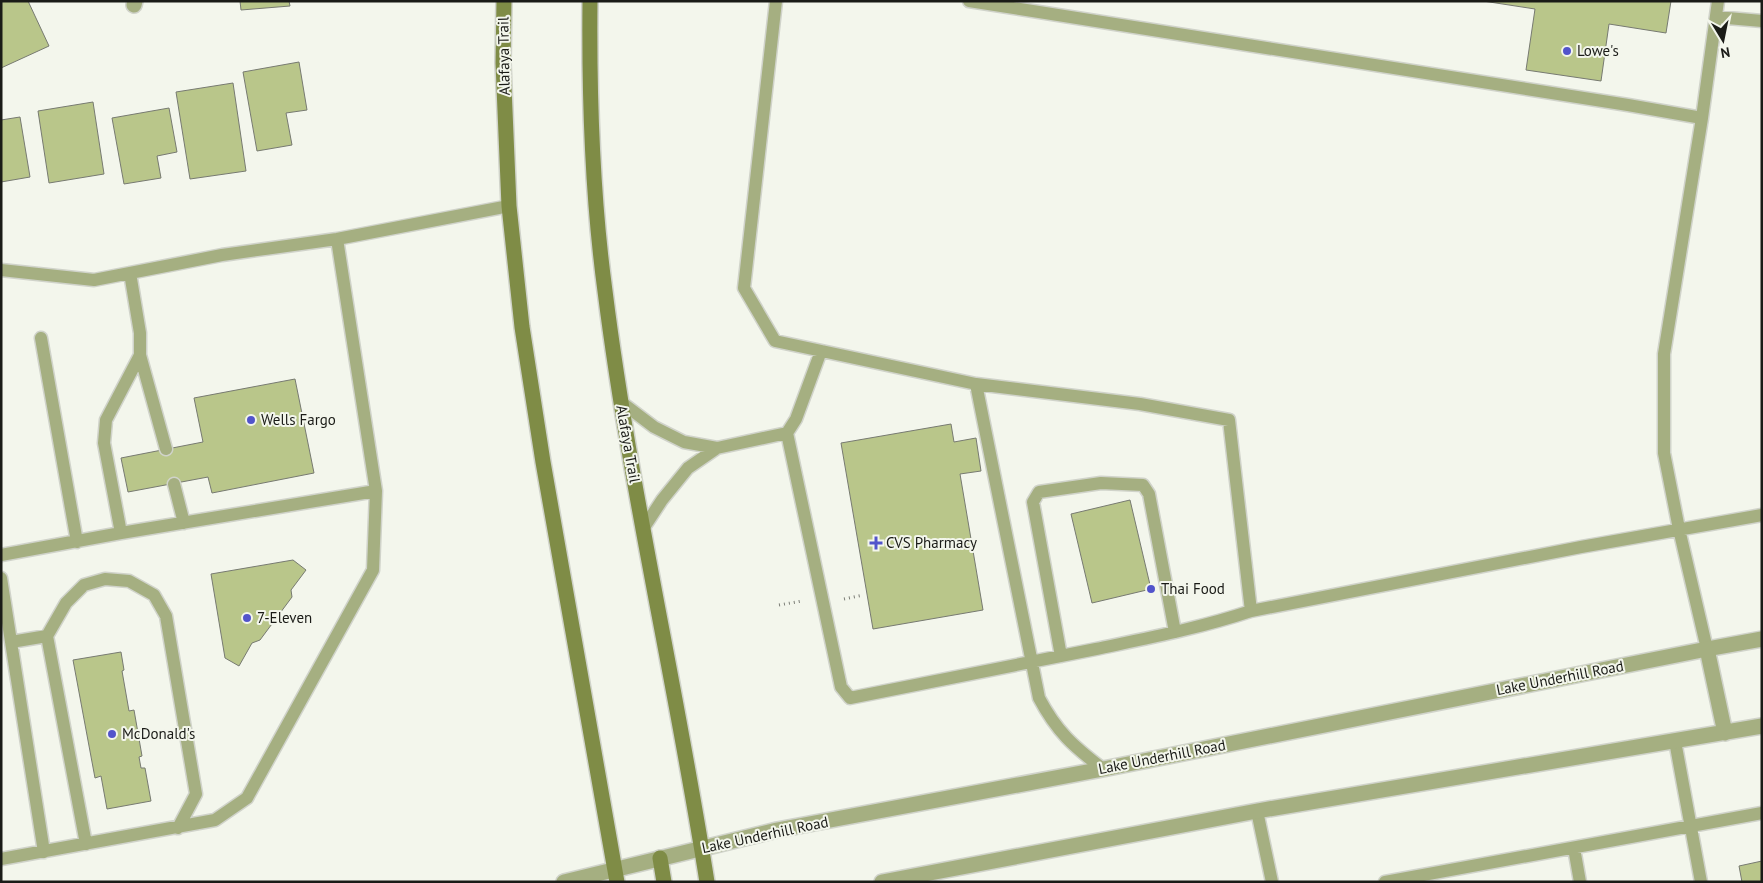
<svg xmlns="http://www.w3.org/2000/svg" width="1763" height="883" font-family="'PT Sans',sans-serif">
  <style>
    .building { fill: #b9c68a; stroke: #777a71 }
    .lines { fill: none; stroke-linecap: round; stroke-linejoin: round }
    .service-casing { stroke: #d0d3ca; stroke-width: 15 }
    .minor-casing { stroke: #d0d3ca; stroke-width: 18 }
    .tertiary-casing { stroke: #d0d3ca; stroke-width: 18 }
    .secondary-casing { stroke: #d0d3ca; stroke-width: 18 }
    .path { stroke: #7c7e77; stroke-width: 3; stroke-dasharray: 1 4; stroke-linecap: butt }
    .service { stroke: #a5af81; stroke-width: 12 }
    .minor { stroke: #a5af81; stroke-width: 15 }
    .tertiary { stroke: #a5af81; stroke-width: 15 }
    .secondary { stroke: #7f8c46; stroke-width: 15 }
    .poi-dot { fill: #5254cb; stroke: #f3f6ec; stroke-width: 2 }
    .labels { text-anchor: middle; stroke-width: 4; stroke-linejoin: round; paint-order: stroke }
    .poi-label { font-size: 15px; fill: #1a1b17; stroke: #f3f6ec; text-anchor: start }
    .street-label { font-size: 15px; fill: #1a1b17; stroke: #f3f6ec }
  </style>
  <rect width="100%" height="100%" fill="#f3f6ec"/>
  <path class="building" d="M1,1h27l21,45 -48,22z
    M240,1h49l1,5 -49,4z
    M1483,1h188l-5,32 -57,-9 -8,57 -75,-11 9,-61z
    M299,62l8,48 -21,3 6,32 -35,6 -14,-79z
    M233,83l13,88 -56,8 -14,-87z
    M93,102l11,72 -55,9 -11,-72z
    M169,108l8,44 -20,4 4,22 -37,6 -12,-66z
    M20,117l10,60 -29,5v-62z
    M295,379l19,94 -102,20 -4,-16 -80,15 -7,-34 82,-16 -9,-44z
    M951,424l3,18 22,-4 5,33 -21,3 23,136 -110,19 -32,-186z
    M1130,500l21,89 -59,14 -21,-89z
    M293,560l13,10 -15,20 1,7 -32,43 -8,3 -13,23 -14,-8 -14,-84z
    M121,652l3,18 -2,1 7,40 5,-1 8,46 -3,1 2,11h4l6,33 -44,8 -6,-33 -6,2 -22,-118z
    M1762,861v21h-20l-3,-16z"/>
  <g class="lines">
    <defs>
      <path id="service" d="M776,1l-32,287 31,53 201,43 164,20 89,16 22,191 330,-64 181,-32
        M969,1l659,104 74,13
        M1716,17l46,4
        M1,270l93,10 128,-25 115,-16 172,-33
        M130,273l10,60v22l26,94
        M41,338l36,204
        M976,384l63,314c18,34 34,48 64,71
        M621,402l33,25 30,15 33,6
        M787,433l54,254 9,11c82,-16 164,-32 246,-49 52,-11 104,-21 155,-38
        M174,484l10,39
        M643,529l19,-29 26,-32 29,-20 70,-15 9,-14 25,-68
        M121,533l-17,-90 2,-23 34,-65
        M1,555l120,-22 255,-42
        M1,578l43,274
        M11,642l36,-6
        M1707,649l-28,-120 -15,-76v-99l38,-236 16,-117
        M1061,656l-28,-154 6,-10 62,-9 42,2 6,9 26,138
        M1675,741l26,141
        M1257,811l15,71
        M86,844l-39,-208 19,-33 18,-18 21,-6 24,2 25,14 12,21 30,178 -18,34
        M1574,848l6,34
        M1,859l214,-39 32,-22 126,-228 3,-79 -39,-252
        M1385,882l377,-69"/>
      <path id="minor" d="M134,5l1,-4"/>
      <path id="tertiary" d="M1707,649l18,84
        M564,882l213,-52 326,-61 604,-120 55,-10
        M882,882l375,-71 505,-85"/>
      <path id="secondary" d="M504,1l-1,62 6,143 13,121 21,135 74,420
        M590,1c-1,97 2,194 15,290 25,199 71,393 102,591
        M660,858l4,24"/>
    </defs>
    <use href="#service" class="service-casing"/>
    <use href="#minor" class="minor-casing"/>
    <use href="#tertiary" class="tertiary-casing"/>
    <use href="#secondary" class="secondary-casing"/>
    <path class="path" d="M844,599l19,-4
      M779,605l23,-4"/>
    <use href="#service" class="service"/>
    <use href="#minor" class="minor"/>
    <use href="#tertiary" class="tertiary"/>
    <use href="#secondary" class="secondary"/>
  </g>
  <g class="poi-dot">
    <circle cx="1567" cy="51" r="5"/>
    <circle cx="251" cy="420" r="5"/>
    <path d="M873.5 535.5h5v5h5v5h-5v5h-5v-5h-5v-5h5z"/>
    <circle cx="1151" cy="589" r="5"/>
    <circle cx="247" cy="618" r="5"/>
    <circle cx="112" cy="734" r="5"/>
  </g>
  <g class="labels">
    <g class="poi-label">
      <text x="1577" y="56">Lowe's</text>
      <text x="261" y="425">Wells Fargo</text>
      <text x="886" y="548">CVS Pharmacy</text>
      <text x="1161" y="594">Thai Food</text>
      <text x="257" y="623">7-Eleven</text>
      <text x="122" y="739">McDonald's</text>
    </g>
    <g class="street-label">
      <text transform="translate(504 56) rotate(-91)" y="5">Alafaya Trail</text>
      <text transform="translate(628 444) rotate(80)" y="5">Alafaya Trail</text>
      <text transform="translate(1560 678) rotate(-11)" y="5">Lake Underhill Road</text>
      <text transform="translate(1162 757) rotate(-11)" y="5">Lake Underhill Road</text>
      <text transform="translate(765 835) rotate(-12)" y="5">Lake Underhill Road</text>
    </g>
  </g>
  <rect width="1763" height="883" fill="none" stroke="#1a1b17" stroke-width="5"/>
  <g transform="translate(1723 40) rotate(170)" stroke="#f3f6ec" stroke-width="4" paint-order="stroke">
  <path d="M0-4L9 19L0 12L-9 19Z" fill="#1a1b17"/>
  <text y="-8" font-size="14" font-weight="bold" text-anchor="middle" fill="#1a1b17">N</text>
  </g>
</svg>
